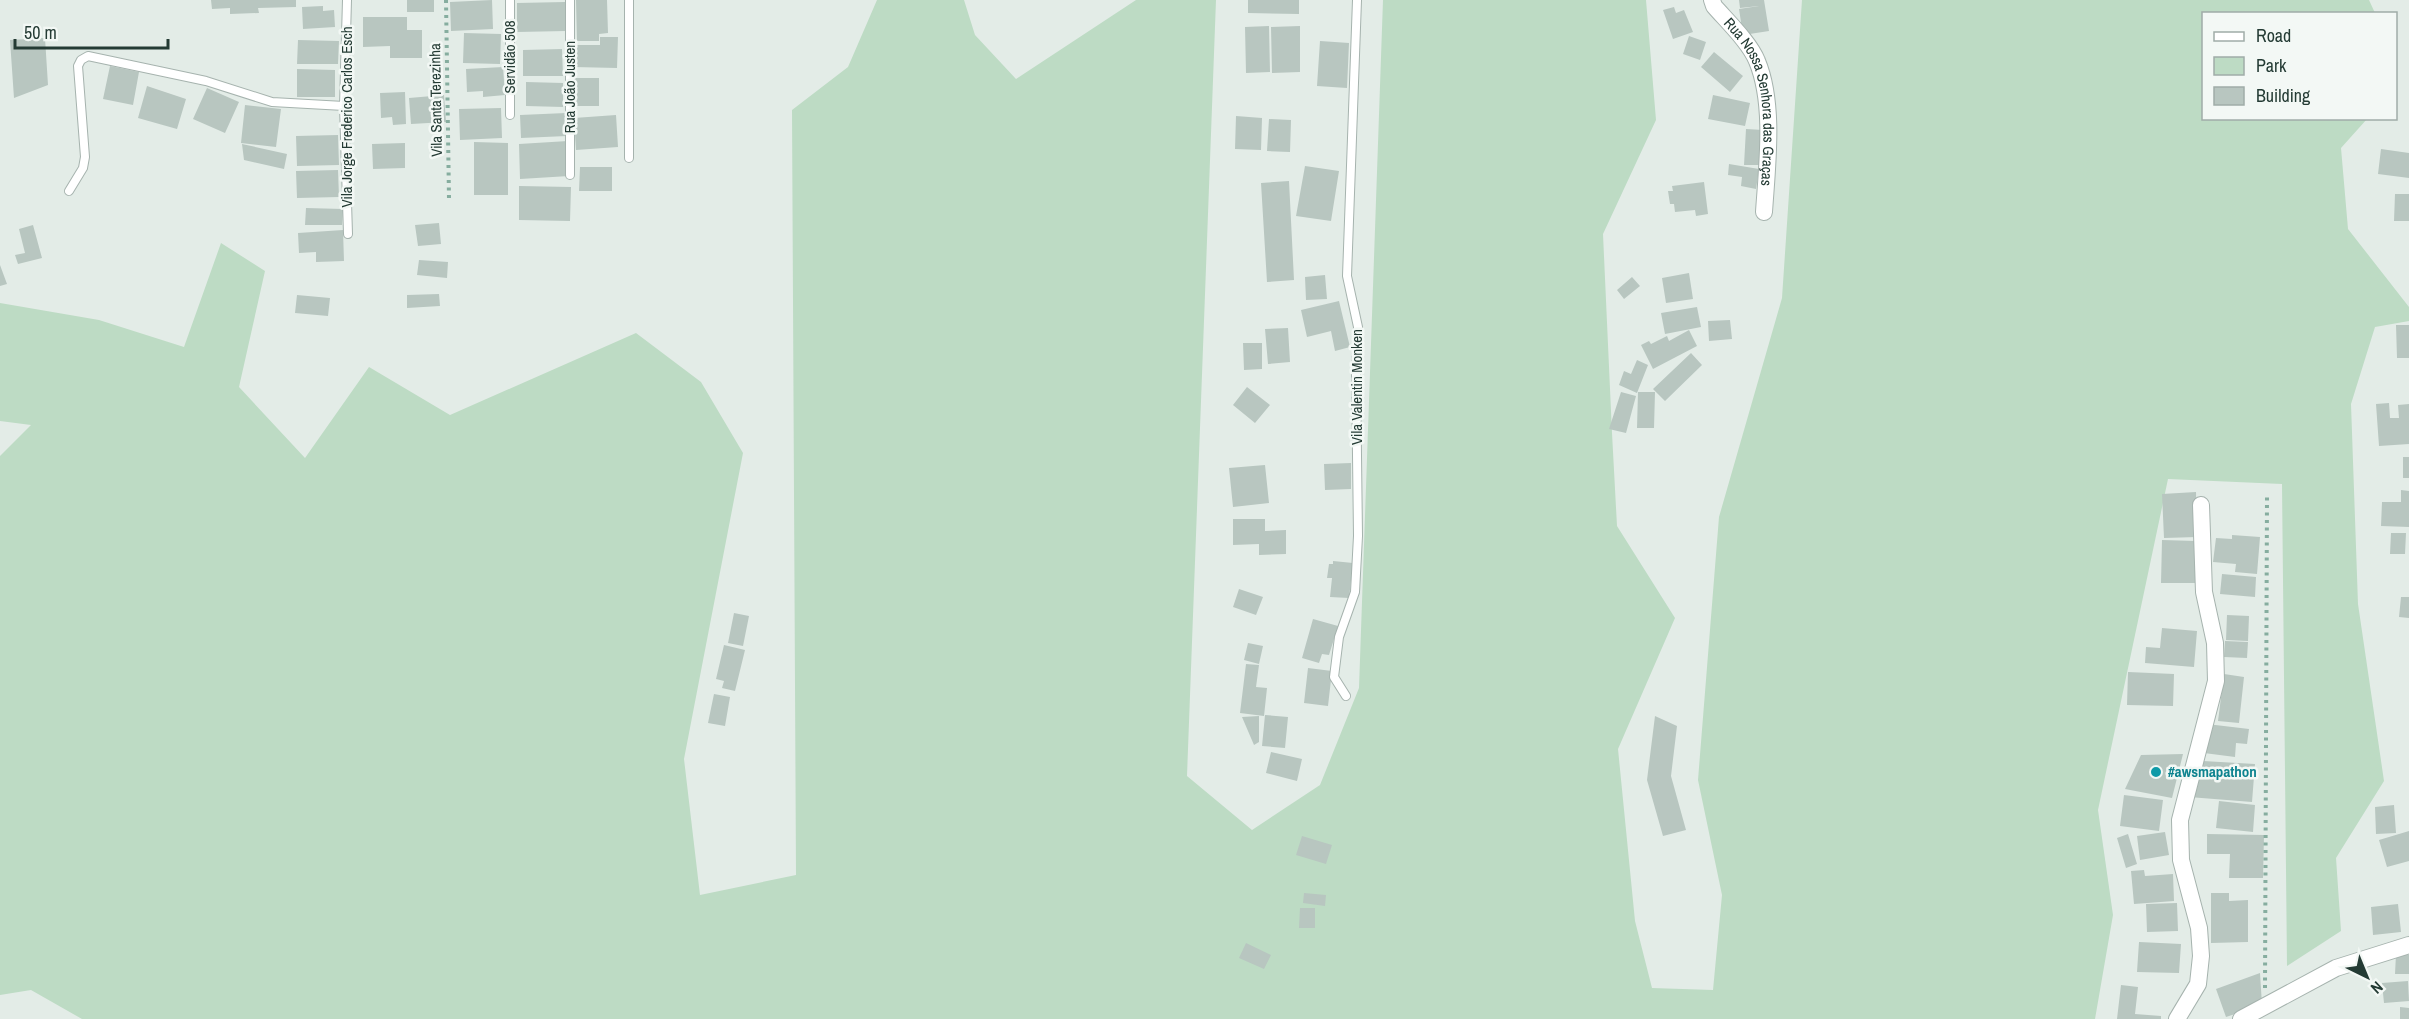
<svg xmlns="http://www.w3.org/2000/svg" width="2409" height="1019" font-family="'Archivo Narrow',sans-serif">
  <style>
    .green { fill: #bddbc4 }
    .building { fill: #b8c6c0 }
    .lines { fill: none; stroke-linecap: round; stroke-linejoin: round }
    .lane-casing { stroke: #a6b3ae; stroke-width: 10 }
    .street-casing { stroke: #a6b3ae; stroke-width: 18 }
    .path { stroke: #86ad9f; stroke-width: 4; stroke-dasharray: 3 4.5; stroke-linecap: butt }
    .lane { stroke: #fff; stroke-width: 8 }
    .street { stroke: #fff; stroke-width: 16 }
    .culture-dot { fill: #0f9aa8; stroke: #f3f8f5; stroke-width: 2 }
    .labels { text-anchor: middle; stroke-width: 5; stroke-linejoin: round; paint-order: stroke }
    .street-label { font-size: 15px; fill: #243b34; stroke: #f3f8f5 }
    .culture-label { font-size: 15px; font-weight: bold; fill: #0d838f; stroke: #f3f8f5; text-anchor: start }
  </style>
  <rect width="100%" height="100%" fill="#e3ece7"/>
  <path class="green" d="M877,0h87l11,35 41,44 120,-79h80l-29,776 65,54 68,-45 39,-97 24,-688h263l10,120 -53,114 9,199 5,93 58,92 -57,131 17,172 17,67 61,2 9,-95 -24,-115 21,-263 63,-219 20,-298h567l6,13 -171,1v104l163,1 -26,29 7,81 61,78v14l-34,6 -24,77 7,200 26,177 -48,77 5,73 -54,35 -5,-482 -114,-5 -70,331 15,105 -18,104h-2013l-51,-29 -31,5v-539l31,-31 -31,-4v-118l99,17 85,27 37,-104 44,28 -26,116 66,71 64,-91 81,48 186,-82 65,49 42,71 -59,306 16,136 96,-20 -4,-765 56,-43z"/>
  <path class="building" d="M211,0h85v7l-38,1 1,5 -29,1v-6l-18,1z
    M407,0h27v12h-27z
    M492,0l1,29 -42,2 -1,-29z
    M576,0h31l1,33 -9,1v7h-22z
    M1248,0h51v14l-51,-1z
    M1739,0h25l5,31 -26,4 -4,-26 20,-3 -19,2z
    M565,2l1,29 -49,1v-29z
    M323,6v5l11,-1 1,17 -32,2 -1,-22z
    M1674,7l2,6 8,-3 9,22 -20,7 -10,-29z
    M363,17h44v13h15v28h-32v-12l-27,1z
    M1269,26l1,46 -24,1 -1,-46z
    M1300,26v46l-28,1 -1,-46z
    M464,33l37,1 -1,30 -37,-1z
    M1689,36l17,6 -6,18 -17,-6z
    M600,37h18l-1,31 -43,-1v-22h26z
    M45,38l3,47 -34,13 -4,-58z
    M298,40l41,1 -1,23h-41z
    M1320,41l29,2 -2,45 -30,-2z
    M562,49l1,27h-40v-26z
    M1714,52l29,24 -13,16 -29,-25z
    M110,66l29,6 -6,33 -30,-6z
    M503,67l2,28 -22,2v-6l-16,1 -1,-23z
    M297,69l38,1v27h-38z
    M575,78h24v28h-24z
    M526,82l37,1v24l-37,-1z
    M147,86l39,13 -9,30 -39,-11z
    M207,88l32,14 -14,31 -32,-14z
    M405,92l1,32 -13,1 -1,-8 -11,1 -1,-25z
    M444,95l2,27 -35,2 -2,-26z
    M1713,95l37,8 -5,23 -37,-7z
    M245,105l36,4 -5,38 -35,-4z
    M501,108l1,30 -42,2 -1,-31z
    M566,113l1,23 -46,2 -1,-23z
    M616,115l2,32 -42,3 -2,-32z
    M1236,116l26,2 -1,32 -26,-1z
    M1269,119l22,1 -1,32 -23,-1z
    M1746,129l17,1 -2,35h-17z
    M338,135l1,30 -42,1 -1,-30z
    M568,141l1,35 -49,3 -1,-35z
    M474,142l34,1v52h-34z
    M405,143v25l-32,1 -1,-25z
    M242,144l45,10 -3,15 -40,-9z
    M2381,149l28,4v25l-31,-4z
    M1729,164l30,5 -3,20 -15,-3 1,-9 -14,-2z
    M1305,166l34,5 -8,50 -35,-5z
    M580,167h32v24h-33z
    M338,170l1,27 -42,1 -1,-27z
    M1289,181l5,99 -27,2 -6,-99z
    M1704,182l4,32 -12,2 -1,-6 -20,2 -1,-8h-4l-2,-13h5l-1,-5z
    M519,186l52,1 -1,34 -51,-1z
    M2395,194h14v27h-15z
    M306,208l37,1 -1,16h-37z
    M439,223l2,21 -23,2 -3,-21z
    M33,225l9,33 -24,6 -3,-9 10,-2 -6,-24z
    M343,230l1,31 -28,1v-10l-17,1 -1,-20z
    M419,260l29,2 -1,16 -30,-3z
    M0,265l7,19 -7,2z
    M1689,273l4,26 -27,4 -4,-25z
    M1325,275l2,24 -21,1 -1,-23z
    M1632,277l8,9 -16,13 -7,-9z
    M439,294l1,12 -33,2v-13z
    M297,295l33,3 -2,18 -33,-3z
    M1339,301l11,46 -15,4 -4,-20 -24,6 -6,-27z
    M1697,307l4,20 -36,7 -4,-21z
    M1730,320l2,19 -23,2 -1,-20z
    M2396,325h13v33h-12z
    M1288,328l2,34 -22,2 -3,-35z
    M1689,330l8,16 -44,23 -12,-24 8,-4 2,3 16,-8 2,5z
    M1243,343h19v26l-18,1z
    M1691,353l11,12 -37,36 -12,-12z
    M1637,360l11,5 -11,28 -18,-8 5,-14 7,3z
    M1247,387l23,18 -15,18 -22,-18z
    M1621,392l15,4 -10,37 -17,-4z
    M1638,392h17l-1,36h-17z
    M2389,403l1,15h9l-1,-13 11,-1v40l-30,2 -3,-42z
    M2403,457h6v21h-6z
    M1351,463v26l-26,1 -1,-26z
    M1265,465l4,38 -36,4 -4,-39z
    M2401,490l8,1v36l-28,-1 1,-24h19z
    M2196,492l1,45 -33,1 -2,-44z
    M1233,519h32v12l21,-1v24l-27,1v-11l-26,1z
    M2391,533h15l-1,21h-15z
    M2232,535l28,2 -3,37 -22,-2 1,-8 -23,-2 3,-24 16,1z
    M2162,540l34,1 -1,42h-34z
    M1333,561l20,2 -4,35 -19,-1 2,-19h-5l2,-14h4z
    M2222,574l34,3 -1,20 -35,-3z
    M1239,589l24,8 -7,18 -23,-8z
    M2401,597h8v21l-10,-1z
    M734,613l15,3 -6,30 -15,-3z
    M2227,615l22,1 -1,25 -22,-1z
    M1313,619l25,7 -9,29 -7,-1 -3,9 -17,-5z
    M2162,628l35,3 -3,36 -49,-4 1,-16 14,1z
    M2225,641l23,1 -1,16 -23,-1z
    M1248,643l15,3 -4,18 -15,-4z
    M724,645l21,5 -10,41 -13,-3 2,-7 -8,-2z
    M1246,664l13,1 -3,22 11,1 -3,28 -24,-3z
    M1308,668l24,3 -4,35 -24,-3z
    M2128,672l46,2 -1,32 -46,-1z
    M2224,674l20,3 -5,46 -21,-2z
    M714,694l16,3 -5,29 -17,-3z
    M1265,715l23,2 -3,31 -23,-2z
    M1259,716v26l-5,3 -12,-28z
    M1655,716l22,10 -6,50 15,54 -23,6 -16,-56z
    M2207,724l42,5 -2,15 -11,-1 -1,14 -31,-4z
    M1271,752l31,7 -5,22 -31,-8z
    M2183,754l-11,44 -47,-9 16,-34z
    M2203,761l52,3 -3,38 -63,-5 8,-19 5,-2z
    M2124,795l39,5 -4,31 -39,-5z
    M2219,801l36,4 -2,27 -37,-4z
    M2394,805l2,28 -20,1 -1,-27z
    M2409,831v30l-22,6 -8,-27z
    M2165,832l4,23 -29,5 -3,-24z
    M2128,834l9,30 -11,4 -9,-30z
    M2207,834l57,1 -1,43h-34l1,-24h-23z
    M1302,836l30,9 -6,19 -30,-9z
    M2144,870l1,6 28,-2 1,27 -40,3 -3,-33z
    M1304,893l22,2 -1,11 -22,-3z
    M2211,893h18v8l19,-1v42l-37,1z
    M2177,903l1,28 -31,1 -1,-28z
    M2398,904l3,28 -28,3 -2,-28z
    M1300,908h15v20h-16z
    M2139,942l42,2 -2,29 -42,-1z
    M1246,943l25,12 -7,14 -25,-11z
    M2396,954l13,1v19h-14z
    M2260,973l2,32 -36,12 -10,-28z
    M2408,981l1,20 -25,2 -2,-20z
    M2121,985l17,2 -3,27 26,2v3h-44z
    M2400,1007l9,1v11h-9z"/>
  <g class="lines">
    <defs>
      <path id="lane" d="M347,0l-3,106 4,128
        M510,115v-115
        M629,158v-158
        M570,175v-175
        M69,191l14,-23 2,-11 -7,-91 3,-6 7,-4 118,25 66,21 72,4
        M1346,696l-12,-19 5,-40 16,-45 3,-56 -2,-162 2,-47 -11,-51 10,-276"/>
      <g id="street">
        <path id="s1" d="M1712,0l2,6c13,15 36,37 43,55 18,43 10,105 7,151"/>
        <path d="M2177,1019l21,-35 3,-28 -2,-28 -18,-68 -1,-40 36,-139 -1,-38 -11,-51 -3,-87"/>
        <path d="M2241,1019l95,-51 73,-23"/>
      </g>
    </defs>
    <use href="#lane" class="lane-casing"/>
    <use href="#street" class="street-casing"/>
    <path class="path" d="M446,0l3,199
      M2265,988l2,-492"/>
    <use href="#lane" class="lane"/>
    <use href="#street" class="street"/>
  </g>
  <circle class="culture-dot" cx="2156" cy="772" r="6"/>
  <g class="labels">
    <g class="street-label">
      <text transform="translate(510 57) rotate(-90)" y="5">Servidão 508</text>
      <text transform="translate(570 87) rotate(-90)" y="5">Rua João Justen</text>
      <text transform="translate(436 100) rotate(-91)" y="5">Vila Santa Terezinha</text>
      <text dy="5" stroke="none"><textPath href="#s1" startOffset="114">Rua Nossa Senhora das Graças</textPath></text>
      <text transform="translate(347 117) rotate(-90)" y="5">Vila Jorge Frederico Carlos Esch</text>
      <text transform="translate(1357 387) rotate(-90)" y="5">Vila Valentin Monken</text>
    </g>
    <g class="culture-label">
      <text x="2168" y="777">#awsmapathon</text>
    </g>
  </g>
  <rect x="2202" y="12" width="195" height="108" fill="#f3f8f5" stroke="#a0aca8" stroke-width="1.5"/>
  <rect x="2214" y="32" width="30" height="9" fill="#ffffff" stroke="#a0aca8" stroke-width="1.5"/>
  <text x="2256" y="42" font-size="18" fill="#243b34">Road</text>
  <rect x="2214" y="57" width="30" height="18" fill="#bddbc4" stroke="#a0aca8" stroke-width="1.5"/>
  <text x="2256" y="72" font-size="18" fill="#243b34">Park</text>
  <rect x="2214" y="87" width="30" height="18" fill="#b8c6c0" stroke="#a0aca8" stroke-width="1.5"/>
  <text x="2256" y="102" font-size="18" fill="#243b34">Building</text>
  <g transform="translate(2367 977) rotate(137)" stroke="#f3f8f5" stroke-width="4.5" paint-order="stroke">
  <path d="M0-4.5L10 22L0 15L-10 22Z" fill="#243b34"/>
  <text y="-9" font-size="16" font-weight="bold" text-anchor="middle" fill="#243b34">N</text>
  </g>
  <path d="M15 39v9h153v-9" fill="none" stroke="#243b34" stroke-width="3"/>
  <text x="24" y="39" font-size="18" fill="#243b34" stroke="#f3f8f5" stroke-width="4.5" paint-order="stroke">50 m</text>
</svg>
